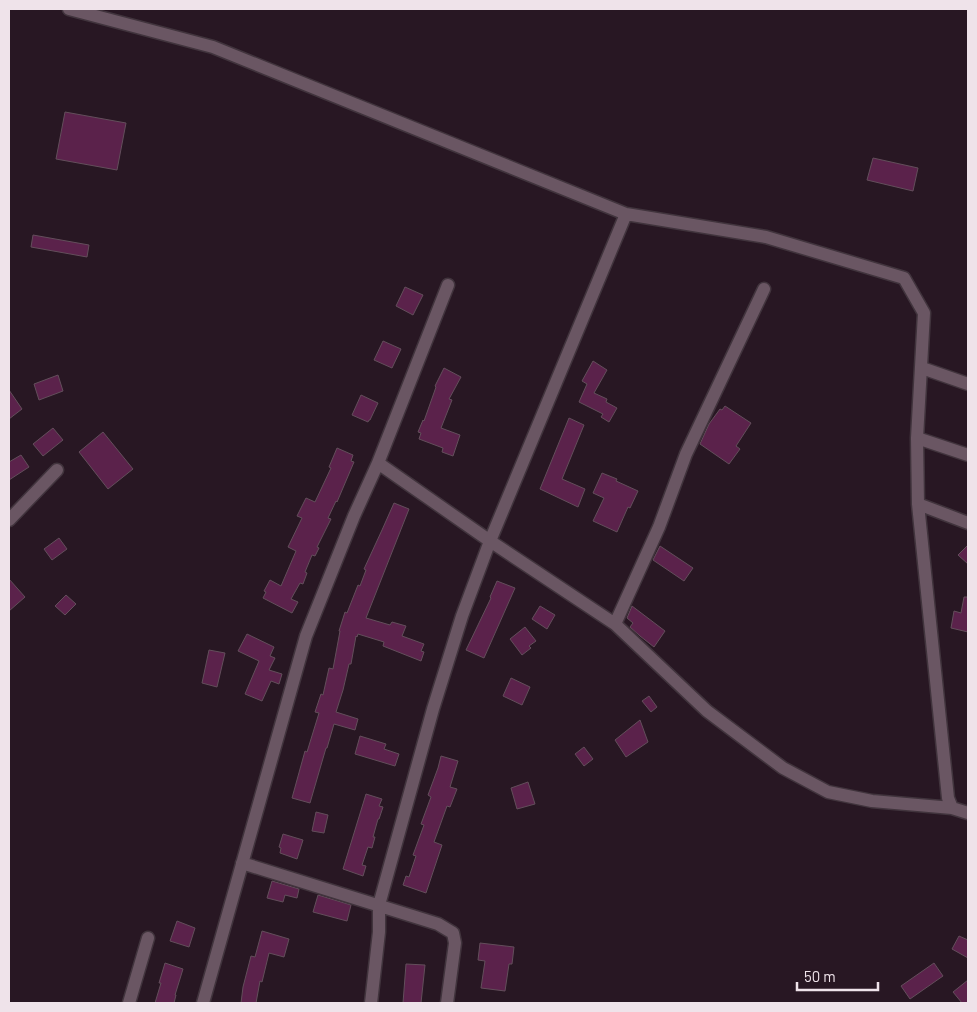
<svg xmlns="http://www.w3.org/2000/svg" width="977" height="1012" font-family="Barlow,sans-serif">
  <style>
    .building { fill: #5b224b; stroke: #634e5b }
    .lines { fill: none; stroke-linecap: round; stroke-linejoin: round }
    .street-casing { stroke: #41343d; stroke-width: 15 }
    .street { stroke: #6a5663; stroke-width: 12 }
  </style>
  <rect width="100%" height="100%" fill="#281723"/>
  <path class="building" d="M65,112l61,11 -9,47 -61,-11z
    M873,158l45,10 -5,23 -46,-11z
    M33,235l56,10 -2,12 -56,-10z
    M405,287l18,8 -10,20 -17,-9z
    M383,341l18,8 -9,19 -18,-8z
    M593,361l14,9 -13,23 13,6 -1,3 11,6 -8,14 -8,-5 2,-3 -24,-12 8,-18 -5,-3z
    M444,368l17,9 -12,22 3,1 -11,28 19,7 -7,21 -11,-4 1,-4 -24,-9 2,-6 -3,-1 5,-12 1,1 12,-34 -1,-1z
    M58,375l5,16 -24,9 -5,-16z
    M9,390l13,19 -13,10z
    M361,395l17,8 -8,17h-1l-1,2 -16,-7z
    M725,406l26,17 -15,23 4,3 -11,15 -29,-20 9,-20 11,-15 2,1z
    M569,418l15,7 -22,54 23,10 -7,18 -38,-18z
    M53,428l10,12 -20,16 -10,-12z
    M103,432l30,37 -25,20 -29,-37z
    M337,448l16,7 -2,6 3,1 -17,40 -1,-1 -8,17 3,1 -14,28 2,1 -4,8 -3,-1 -7,17 2,1 -4,11 -3,-1 -9,16 7,3 -6,11 -29,-15 3,-6 -2,-1 6,-11 11,6 15,-35 -8,-4 14,-29 -5,-2 9,-18 9,4 16,-34 -2,-1z
    M21,455l8,12 -20,13v-18z
    M602,473l15,6 -1,2 22,10 -8,17 -2,-1 -11,25 -24,-11 11,-23 -11,-5z
    M394,503l15,6 -43,109 24,7 2,-3 14,4 -4,10 22,8 -3,7 3,1 -3,9 -38,-15 1,-4 -26,-8 -1,3 -1,-1 -5,28h-2l-6,26 -7,22 22,7 -3,11 -21,-6 -7,24h-1l-16,55 -18,-5 13,-47 2,1 12,-39 -4,-1 6,-18 2,1 6,-27 4,1 7,-38h-1l6,-19 2,1 11,-28 2,1 6,-16 -2,-1 18,-39z
    M59,538l8,11 -15,11 -8,-11z
    M968,545v19l-10,-9z
    M660,546l33,22 -9,13 -31,-21z
    M9,579l16,18 -16,14z
    M497,581l18,7 -31,70 -18,-8 25,-52 -1,-1z
    M66,595l10,9 -11,11 -10,-9z
    M964,597h4v35l-17,-4 3,-17 7,2z
    M540,606l15,9 -8,14 -15,-10z
    M632,606l33,25 -11,16 -14,-11 -10,-9 3,-4 -6,-5z
    M525,627l11,14 -7,5 2,2 -9,7 -12,-16z
    M247,634l27,13 -4,9 5,2 -6,12 13,4 -3,10 -8,-3 -9,20 -17,-7 14,-33 -21,-10z
    M209,650l16,3 -8,34 -15,-4z
    M511,678l19,9 -8,18 -19,-9z
    M649,696l8,11 -6,5 -9,-11z
    M640,720l8,22 -22,15 -11,-17z
    M360,736l26,8 -2,5 15,5 -4,12 -40,-12z
    M584,747l9,12 -9,7 -9,-12z
    M441,756l17,5 -8,26 7,2 -7,18 -3,-1 -13,36 8,3 -16,48 -23,-8 3,-9 3,1 7,-21 -3,-1 11,-30 -3,-1 10,-27 -3,-2 10,-27z
    M528,782l7,22 -18,5 -6,-21z
    M366,794l16,5 -3,7 4,1 -4,12h-1l-5,18h2l-3,11 -4,-1 -6,18 4,1 -3,10 -20,-7z
    M316,812l12,3 -4,18 -12,-2z
    M283,834l20,6 -6,19 -17,-6 1,-5 -2,-1z
    M272,881l27,8 -2,9 -12,-3 -2,7 -16,-4z
    M318,895l33,10 -4,16 -34,-9z
    M177,921l18,7 -6,19 -19,-6z
    M262,931l27,8 -5,18 -15,-4 -7,29 -2,-1 -4,22h-15l2,-16 8,-31 4,1z
    M959,936l9,4v18l-16,-9z
    M480,943l34,4 -2,17h-3l-4,27 -24,-3 4,-27 -7,-1z
    M165,963l18,6 -8,26h1l-2,8h-19l6,-20h-2z
    M934,963l9,13 -33,23 -9,-13z
    M406,964l19,1 -4,38h-18z
    M968,980v23h-6l-9,-11z"/>
  <g class="lines">
    <defs>
      <path id="street" d="M69,9l144,38 413,167 140,23 138,41 20,35 -7,125 1,66 30,294 4,10 16,5
        M922,368l46,16
        M917,438l51,17
        M378,463l112,78 125,83 92,87 76,57 45,24 44,9 80,7
        M918,504l50,19
        M9,520l48,-50
        M615,624l44,-97 27,-73 78,-165
        M242,863l196,61 15,9 2,10 -8,60
        M129,1003l19,-65
        M203,1003l103,-367 48,-120 24,-53 70,-178
        M371,1003l8,-71v-27l54,-196 29,-93 28,-75 136,-327"/>
    </defs>
    <use href="#street" class="street-casing"/>
    <use href="#street" class="street"/>
  </g>
  <rect width="977" height="1012" fill="none" stroke="#efe3ea" stroke-width="20"/>
  <path d="M797 982v8h81v-8" fill="none" stroke="#efe3ea" stroke-width="2.5"/>
  <text x="804" y="982" font-size="15" fill="#efe3ea" stroke="#281723" stroke-width="4" paint-order="stroke">50 m</text>
</svg>
